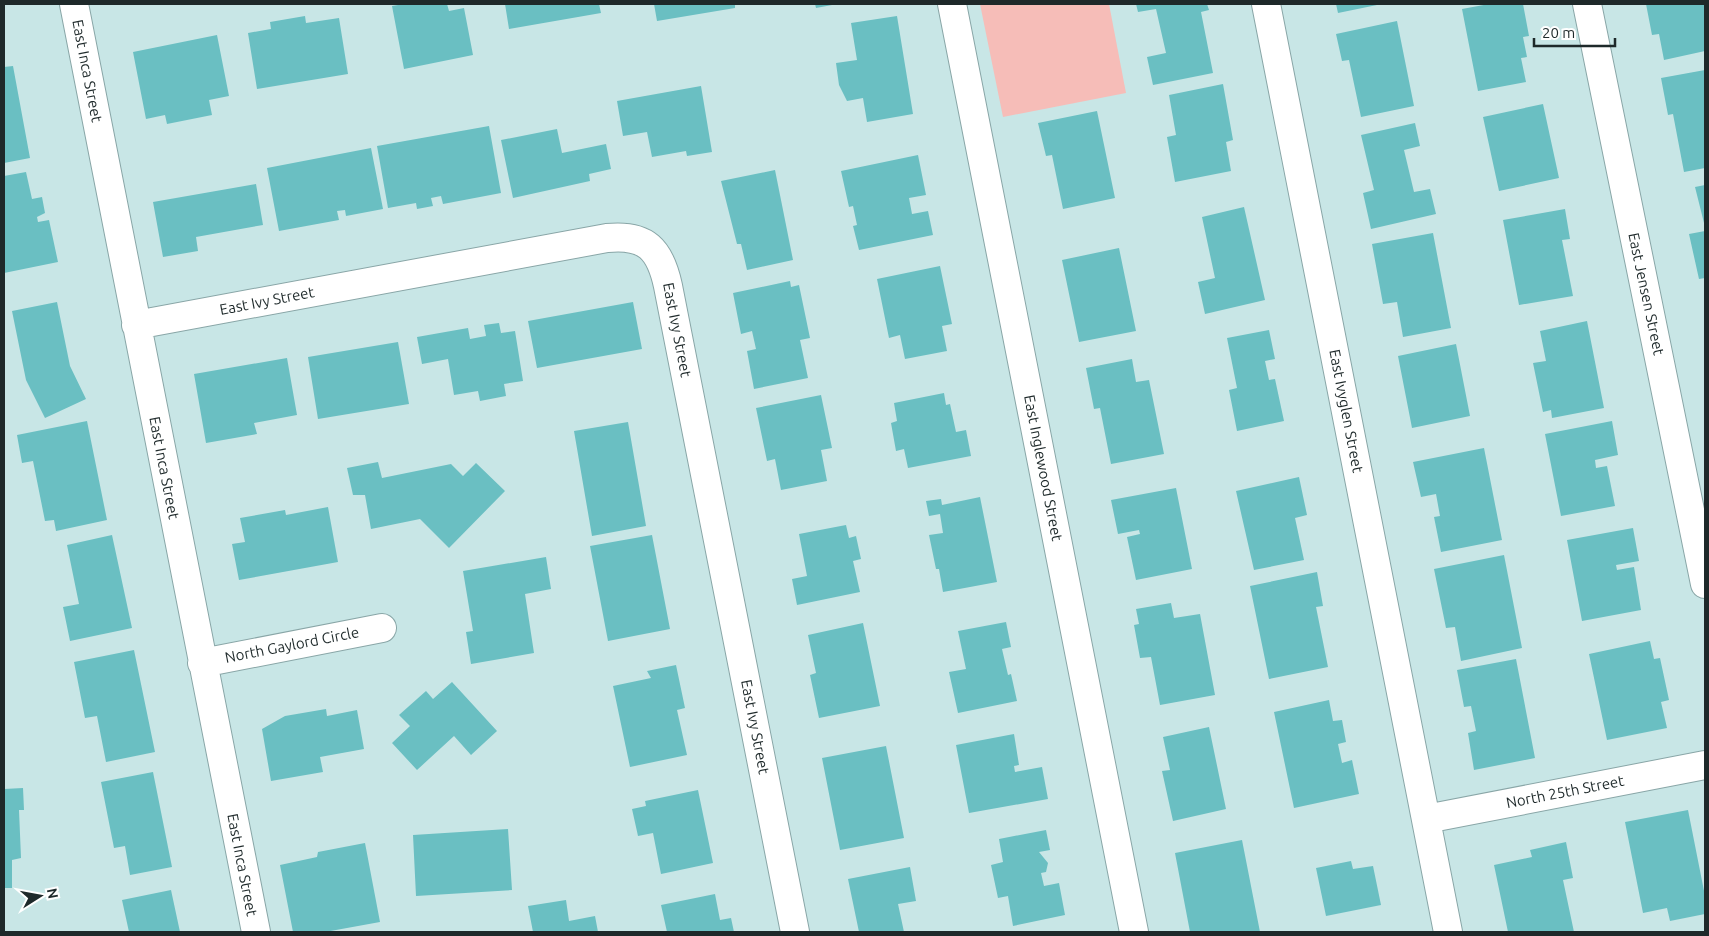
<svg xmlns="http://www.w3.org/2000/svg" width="1709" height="936" font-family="Ubuntu,sans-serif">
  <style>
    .green { fill: #f6bdb8 }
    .building { fill: #6abfc2 }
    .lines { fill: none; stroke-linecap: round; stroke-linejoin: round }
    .minor-casing { stroke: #89a6a7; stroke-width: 30 }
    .minor { stroke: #fff; stroke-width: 28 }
    .labels { text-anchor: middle; stroke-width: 4.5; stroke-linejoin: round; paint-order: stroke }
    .street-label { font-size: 15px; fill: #1e292a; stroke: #fff }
  </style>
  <rect width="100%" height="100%" fill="#c8e6e6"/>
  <path class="green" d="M980,4h129l17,89 -123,24z"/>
  <path class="building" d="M404,4h43l2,7 15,-3 9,47 -69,14 -12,-63z
    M505,4h94l2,9 -92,16z
    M654,4h81v4l-78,13z
    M815,4h16l1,1 -16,3z
    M1136,4h71l2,6 -8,2 12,61 -60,12 -6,-28 19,-4 -10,-44 -18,3z
    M1336,4h41v1l-39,8z
    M1489,4h34l6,32 -6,1 4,20 -6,1 5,24 -48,9 -16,-82z
    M1646,4h59v47l-41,9 -5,-26 -7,1z
    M305,16l1,7 33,-5 9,56 -91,15 -9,-56 23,-4 -1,-7z
    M897,16l16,98 -46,8 -4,-24 -16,3 -8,-16 -3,-22 21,-3 -6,-37z
    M1397,21l17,85 -53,11 -12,-57 -7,1 -6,-27z
    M217,35l12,61 -20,4 3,15 -45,9 -2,-9 -19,4 -13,-67z
    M13,66l17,92 -26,5v-96z
    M1705,70v98l-21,4 -11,-58 -5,1 -7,-37z
    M1223,84l10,56 -7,2 5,29 -56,11 -8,-45 9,-2 -7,-40z
    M701,86l11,66 -25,4 -1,-5 -34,6 -5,-25 -24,4 -6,-35z
    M1543,104l16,74 -60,13 -16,-74z
    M1097,111l18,87 -52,11 -11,-54 -6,1 -8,-33z
    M1415,123l5,23 -16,4 10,42 16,-3 6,25 -65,15 -8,-36 11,-3 -13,-55z
    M489,126l12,67 -58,11 -2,-8 -10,2 2,8 -16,3 -1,-6 -28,5 -11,-62z
    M557,129l5,24 44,-9 5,25 -22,5 1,7 -77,17 -12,-58z
    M371,148l12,61 -37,7 -1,-6 -8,1 2,9 -60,11 -12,-63z
    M918,155l8,40 -17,3 3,16 16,-3 5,24 -74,15 -6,-24 4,-1 -4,-19 -4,1 -8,-36z
    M775,170l18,90 -46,10 -6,-26h-4l-16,-63z
    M26,172l6,27 10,-2 3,16 -8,4 1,5 11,-2 9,42 -54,11v-97z
    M256,184l7,41 -67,12 2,14 -35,6 -10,-55z
    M1705,185v42l-10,-40z
    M1244,207l21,93 -60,14 -7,-32 17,-4 -13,-61z
    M1565,209l5,30 -8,1 11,56 -54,9 -16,-85z
    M1705,231v47l-6,1 -10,-45z
    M1433,233l18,95 -48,9 -6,-35 -14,2 -11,-60z
    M1119,248l17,83 -57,11 -17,-82z
    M940,266l12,58 -10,2 5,25 -42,8 -5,-24 -11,3 -12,-59z
    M790,281l1,6 8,-2 11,53 -10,2 8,38 -54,11 -7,-38 9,-2 -4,-18 -11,3 -8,-41z
    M57,302l13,64 16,33 -41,19 -19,-38 -14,-69z
    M633,302l9,47 -105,19 -9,-47z
    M1587,321l17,87 -52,10 -1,-8 -8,2 -10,-49 13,-2 -6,-30z
    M499,323l2,10 14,-2 8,50 -19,3 2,12 -26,5 -2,-10 -24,4 -6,-36 -26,5 -5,-27 51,-9 2,11 16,-3 -2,-11z
    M1269,330l6,29 -10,2 4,19 6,-1 9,42 -47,10 -8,-41 8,-2 -10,-50z
    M398,342l11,62 -91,15 -10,-62z
    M1456,344l14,72 -58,12 -14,-72z
    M287,358l10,57 -43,8 3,11 -51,9 -12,-69z
    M1132,359l4,23 13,-2 15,74 -53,10 -11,-56 -6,1 -8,-41z
    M944,393l2,12 4,-1 6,28 10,-2 5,26 -63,12 -4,-19 -8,2 -5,-28 6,-2 -3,-18z
    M821,395l11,53 -11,2 6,31 -46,9 -6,-31 -8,2 -11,-53z
    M87,421l20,99 -51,11 -2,-11 -9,1 -12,-60 -11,2 -5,-28z
    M1612,421l6,34 -23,5 1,8 11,-2 8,40 -54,10 -16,-82z
    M628,422l18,104 -54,10 -18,-105z
    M1484,448l18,92 -61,12 -7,-35 6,-1 -4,-22 -15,3 -8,-35z
    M378,462l4,16 69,-14 12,12 13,-13 29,28 -56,57 -29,-29 -49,10 -6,-34h-12l-6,-27z
    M1299,477l8,38 -12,3 9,42 -50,10 -18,-79z
    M1176,488l16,81 -56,11 -9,-43 13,-3 -1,-4 -21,4 -7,-34z
    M980,497l17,85 -54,10 -4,-23h-3l-7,-34 14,-2 -3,-19 -11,2 -3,-15 15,-2 1,6z
    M328,507l10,55 -99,18 -7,-36 13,-2 -5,-24 45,-8 1,5z
    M846,525l3,13 7,-2 5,23 -8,2 7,31 -63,13 -5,-26 15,-3 -8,-42z
    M1633,528l6,33 -23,4 1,5 17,-3 7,43 -59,11 -15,-81z
    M112,535l20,93 -62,13 -7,-34 16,-3 -12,-59z
    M652,535l18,94 -62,12 -18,-95z
    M1504,555l18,93 -61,13 -6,-34 -9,1 -12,-59z
    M546,557l5,32 -26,5 9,59 -63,11 -5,-32 7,-1 -10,-60z
    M1317,572l6,34 -7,1 12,60 -59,12 -19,-93z
    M1171,603l3,15 26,-4 15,81 -55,10 -9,-48 -11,1 -6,-33 5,-1 -3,-15z
    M1006,622l5,25 -9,2 6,26 3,-1 6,27 -59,12 -9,-41 17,-3 -8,-38z
    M863,623l17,83 -61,12 -9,-43 6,-2 -8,-38z
    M1650,641l4,18 6,-1 9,42 -8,2 6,26 -60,12 -18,-86z
    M134,650l21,102 -49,10 -9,-46 -12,2 -11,-56z
    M1516,659l19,99 -61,12 -6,-37 8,-2 -5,-25 -7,1 -7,-37z
    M676,665l9,43 -8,2 10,45 -57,12 -17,-81 38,-8 -4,-7z
    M452,682l45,49 -26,24 -17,-19 -37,34 -25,-27 18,-17 -11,-11 27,-24 7,8z
    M1329,700l4,21 9,-1 4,22 -8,2 4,19 10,-3 7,34 -65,14 -20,-96z
    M326,709l1,7 30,-6 7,39 -44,8 3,15 -52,9 -9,-52 23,-13z
    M1209,727l17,82 -53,12 -11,-50 8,-1 -7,-33z
    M1014,734l5,31 -5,1 1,6 27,-5 6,32 -79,14 -13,-68z
    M886,746l18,92 -64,12 -18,-92z
    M153,772l19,95 -42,8 -5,-29 -11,2 -13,-66z
    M23,788l1,22h-5l2,48 -9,2v28h-8v-99z
    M698,790l15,73 -52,11 -8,-41 -15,3 -6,-27 14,-3 -1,-5z
    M1688,810l17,86v18l-35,7 -3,-13 -24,5 -18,-91z
    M508,829l4,61 -96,6 -3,-61z
    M1046,830l4,20 -11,2 9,11 -2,9 -5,1 3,13 15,-3 6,32 -52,11 -5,-30 -10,2 -7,-33 12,-3 -4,-23z
    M1242,840l18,92h-70l-15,-79z
    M1566,842l7,36 -10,2 11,52h-66l-14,-67 38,-8 -2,-7z
    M365,843l15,79 -55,10h-32l-13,-67 37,-8 1,-5z
    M1351,861l2,8 20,-3 8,39 -55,11 -10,-48z
    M910,867l6,34 -18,3 6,28h-45l-11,-53z
    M171,890l9,42h-51l-7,-32z
    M715,894l5,26 11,-2 3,14h-67l-6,-27z
    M566,900l3,21 26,-5 3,16h-65l-5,-26z"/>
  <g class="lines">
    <defs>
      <path id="minor" d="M74,4l182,928
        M952,4l182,928
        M1266,4l182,928
        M1587,4l118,580
        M136,325l471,-87c39,-4 53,11 61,48l127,646
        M202,663l180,-35
        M1426,819l279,-54"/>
    </defs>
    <use href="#minor" class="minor-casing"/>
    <use href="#minor" class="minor"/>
  </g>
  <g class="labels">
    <g class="street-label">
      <text transform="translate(87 71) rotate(79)" y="5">East Inca Street</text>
      <text transform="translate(1646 294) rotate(78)" y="5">East Jensen Street</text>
      <text transform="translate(267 301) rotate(-11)" y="5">East Ivy Street</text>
      <text transform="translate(677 330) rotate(79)" y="5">East Ivy Street</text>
      <text transform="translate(1346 411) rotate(79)" y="5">East Ivyglen Street</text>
      <text transform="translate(164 468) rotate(79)" y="5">East Inca Street</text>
      <text transform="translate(1043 468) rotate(79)" y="5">East Inglewood Street</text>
      <text transform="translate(292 645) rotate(-11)" y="5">North Gaylord Circle</text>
      <text transform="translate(755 727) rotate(79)" y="5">East Ivy Street</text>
      <text transform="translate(1565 792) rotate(-11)" y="5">North 25th Street</text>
      <text transform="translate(242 865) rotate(79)" y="5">East Inca Street</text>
    </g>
  </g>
  <rect width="1709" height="936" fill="none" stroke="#1e292a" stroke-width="10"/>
  <g transform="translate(40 896) rotate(79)" stroke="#ffffff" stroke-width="4" paint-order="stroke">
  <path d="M0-4L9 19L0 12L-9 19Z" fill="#1e292a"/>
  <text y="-8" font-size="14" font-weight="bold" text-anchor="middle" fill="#1e292a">N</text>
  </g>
  <path d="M1534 38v8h81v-8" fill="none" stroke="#1e292a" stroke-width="2.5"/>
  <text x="1542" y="38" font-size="15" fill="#1e292a" stroke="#ffffff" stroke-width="4" paint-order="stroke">20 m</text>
</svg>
